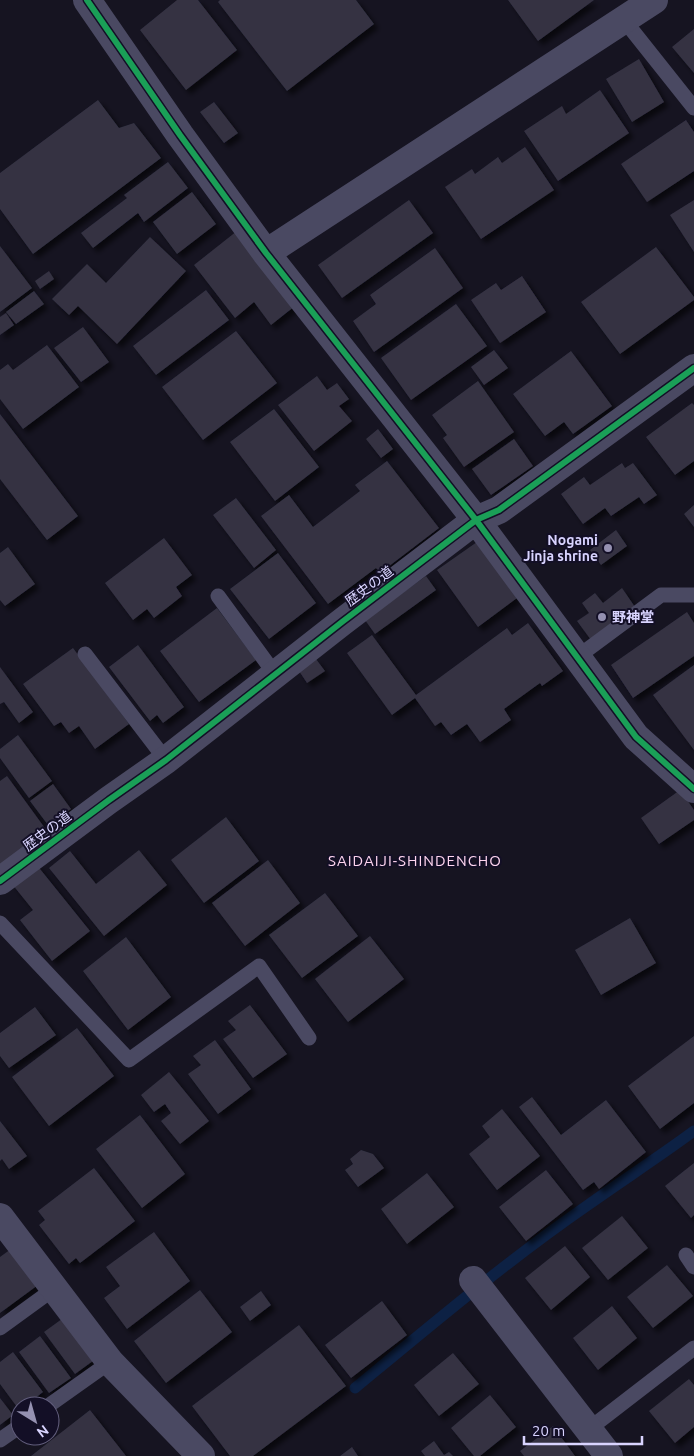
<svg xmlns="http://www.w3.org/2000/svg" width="694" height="1456" font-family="Ubuntu,'Noto Sans JP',sans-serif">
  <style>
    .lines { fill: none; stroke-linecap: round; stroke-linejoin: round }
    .stream { stroke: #0d2144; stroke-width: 11 }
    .building { fill: #343243; filter: url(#shadow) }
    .service { stroke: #4a4962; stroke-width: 15 }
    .minor { stroke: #4a4962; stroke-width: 28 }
    .cycleway-casing { stroke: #130f26; stroke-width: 9 }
    .cycleway { stroke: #1a9f57; stroke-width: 6 }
    .poi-dot { fill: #9591b1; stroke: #130f26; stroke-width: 2 }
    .labels { text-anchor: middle; stroke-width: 4; stroke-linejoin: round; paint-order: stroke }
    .poi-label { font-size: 14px; font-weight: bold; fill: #d9d4ff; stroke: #130f26; text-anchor: end }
    .street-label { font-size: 14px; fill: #d9d4ff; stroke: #130f26 }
    .neighbourhood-label { font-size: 15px; letter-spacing: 1px; fill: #ffd6f0; stroke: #130f26 }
  </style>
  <defs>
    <filter id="shadow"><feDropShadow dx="4.5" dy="4.5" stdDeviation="2.5" flood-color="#0009"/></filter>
  </defs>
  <rect width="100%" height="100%" fill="#161421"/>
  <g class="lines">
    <path class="stream" d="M355,1388c76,-63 152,-127 233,-183 35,-25 71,-48 106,-74"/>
  </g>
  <path class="building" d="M177,0h21l39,50 -51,40 -46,-60z
    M220,0h136l18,24 -87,67 -69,-89z
    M508,0h86l-56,41z
    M694,29v44l-22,-26z
    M639,59l25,43 -32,20 -26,-43z
    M600,90l29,43 -71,48 -34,-50 38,-25 4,8z
    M98,100l21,28 15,-5 27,35 -128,96 -33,-45v-36z
    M214,102l24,31 -14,10 -24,-31z
    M686,120l8,12v39l-47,31 -26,-38z
    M525,147l29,43 -73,49 -36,-52 27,-18 3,5 23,-17 4,6z
    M168,162l20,26 -44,34 -6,-9 -45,35 -12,-15 46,-35 -3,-3z
    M192,192l24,32 -39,30 -24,-32z
    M409,200l24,33 -91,65 -24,-33z
    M694,200v52l-24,-37z
    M237,231l58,75 -24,19 -17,-23 -19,16 -41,-53z
    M150,237l36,34 -69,73 -39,-38 -9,9 -17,-16 35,-35 19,19z
    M0,246l32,42 -32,24z
    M656,247l38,50v3l-74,54 -39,-52z
    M435,248l28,40 -89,64 -21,-31 23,-17 -6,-9z
    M49,271l5,8 -14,10 -5,-8z
    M522,276l24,36 -46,31 -29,-43 25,-17 5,7z
    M206,290l23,30 -73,55 -23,-29z
    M34,291l10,13 -28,20 -10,-12z
    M456,304l31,42 -76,54 -30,-42z
    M6,313l8,12 -14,10v-18z
    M83,327l26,35 -28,20 -27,-34z
    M236,331l41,52 -74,57 -41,-53z
    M47,345l32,42 -56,42 -23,-30v-29l8,-6 5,6z
    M494,350l14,18 -24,17 -13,-18z
    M571,351l41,55 -39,28 -9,-12 -19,14 -32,-42z
    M317,376l10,14 10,-7 12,16 -10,7 13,15 -38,30 -36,-46z
    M478,381l36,51 -50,35 -21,-29 4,-3 -15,-20z
    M692,403l2,2v56l-19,14 -29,-38z
    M274,409l45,58 -44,34 -45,-59z
    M0,414l78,102 -31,24 -47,-61z
    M378,429l15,20 -12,9 -15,-19z
    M514,439l19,27 -42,29 -19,-26z
    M387,461l52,67 -59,45 -4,-5 -48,36 -67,-88 28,-21 24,32 47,-36 -5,-6z
    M622,463l3,5 8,-5 24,32 -13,9 -5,-7 -28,19 -6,-8 -22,16 -22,-30 23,-17 6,8z
    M236,498l40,52 -22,18 -41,-53z
    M694,505v22l-10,-13z
    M616,530l11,16 -26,19 -11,-15z
    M164,538l28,37 -16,12 6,9 -28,22 -7,-9 -14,11 -28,-37z
    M477,542l40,56 -39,29 -41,-57z
    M8,547l27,37 -30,22 -5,-6v-47z
    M278,553l38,50 -47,36 -39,-50z
    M426,576l10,14 -61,44 -10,-14z
    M622,588l13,19 -44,33 -14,-19 12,-8 -7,-10 13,-10 8,10z
    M217,608l39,52 -57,42 -39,-51z
    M687,612l7,11v33l-61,42 -22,-33z
    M528,623l35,48 -21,15 -2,-3 -36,26 7,11 -31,22 -13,-18 -16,11 -10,-13 -6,4 -20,-28 -23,17 -45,-62 25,-18 44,60 91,-67 5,7z
    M138,645l46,62 -21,16 -6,-8 -7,6 -41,-54z
    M73,648l56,76 -34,25 -16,-23 -10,7 -8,-11 -7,4 -31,-42z
    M316,659l9,12 -18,12 -8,-12z
    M694,665v85l-41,-55z
    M0,667l33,45 -14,11 -15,-21 -4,2z
    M18,735l34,46 -23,17 -29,-40v-9z
    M7,776l40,55 -47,35v-85z
    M53,784l18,25 -23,16 -18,-24z
    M680,790l14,20v10l-35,24 -18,-26z
    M226,817l33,44 -55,42 -33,-43z
    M139,850l28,35 -63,51 -55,-68 21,-17 26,33z
    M268,860l32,43 -55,43 -33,-43z
    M36,864l54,67 -38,30 -32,-41 13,-10 -21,-26z
    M325,893l33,43 -56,42 -33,-43z
    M630,918l26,45 -55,32 -26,-45z
    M370,936l34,43 -56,43 -33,-43z
    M126,937l45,60 -43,33 -45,-59z
    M250,1005l37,49 -34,24 -30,-39 13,-9 -8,-9z
    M35,1007l21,28 -47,33 -9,-12v-23z
    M77,1028l37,48 -65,50 -37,-49z
    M694,1036v67l-34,26 -32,-43z
    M215,1040l36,49 -33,25 -30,-40 13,-9 -8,-9z
    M169,1072l40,49 -29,23 -19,-23 10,-8 -6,-9 -11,8 -13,-17z
    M532,1097l29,38 45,-35 40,52 -47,37 -5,-7 -11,8 -64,-83z
    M502,1109l38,47 -43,34 -28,-36 21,-17 -8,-11z
    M140,1115l45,59 -43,34 -46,-59z
    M0,1121l27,35 -18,13 -7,-10 -2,2z
    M361,1150l12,4 11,14 -26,19 -13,-17 8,-6 -3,-5z
    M694,1163v52l-3,3 -26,-32z
    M94,1168l41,53 -55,42 -4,-5 -7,6 -30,-39 6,-5 -7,-9z
    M546,1170l27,34 -47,37 -27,-34z
    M427,1173l27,34 -47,37 -26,-35z
    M622,1216l26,32 -40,32 -26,-32z
    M154,1232l36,49 -63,48 -23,-31 16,-12 -14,-19z
    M565,1246l25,31 -39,33 -26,-32z
    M11,1249l27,36 -38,28v-56z
    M667,1265l26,31 -40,32 -26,-31z
    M200,1290l32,42 -66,51 -32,-42z
    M261,1291l10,14 -21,16 -10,-14z
    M382,1301l25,34 -56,43 -26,-33z
    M612,1306l25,32 -39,32 -25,-32z
    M66,1316l31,42 -22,16 -31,-42z
    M299,1325l47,61 -93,70h-23l-38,-50z
    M40,1336l31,42 -22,15 -30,-41z
    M13,1352l30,40 -18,14h-5v5l-20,-27v-22z
    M453,1353l26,31 -40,32 -25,-31z
    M689,1379l5,6v42l-19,16 -26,-32z
    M490,1395l26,32 -36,29h-6l-23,-28z
    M0,1398l13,17 -13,10z
    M90,1410l36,46h-95z
    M553,1426l22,30h-51l-4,-5z
    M434,1441l10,14 5,-3 4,4h-28l-4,-5z
    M352,1447l6,9h-18z"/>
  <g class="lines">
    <path class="service" d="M624,20l70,88
      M218,596l57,78
      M85,654l81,106
      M576,658l85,-63h33
      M0,923l129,137 130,-94 50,72
      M686,1255l8,12
      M0,1328l55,-40
      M48,1406l62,-44
      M589,1429l105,-81
      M0,1440l20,-14"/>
    <path class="minor" d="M87,0l93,135 86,118 210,267 160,217 58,52
      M266,253l388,-253
      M0,881l109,-81 57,-40 176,-138 134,-102 23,-10 195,-142
      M0,1217l110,145 91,94
      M473,1280l136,176"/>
    <defs>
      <path id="cycleway" d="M87,0l93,135 86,118 210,267 160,217 58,52
        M0,881l109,-81 57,-40 176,-138 134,-102 23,-10 195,-142"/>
    </defs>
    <use href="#cycleway" class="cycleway-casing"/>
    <use href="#cycleway" class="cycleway"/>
  </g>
  <g class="poi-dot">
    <circle cx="608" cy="548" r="5"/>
    <circle cx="602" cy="617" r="5"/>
  </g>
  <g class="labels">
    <g class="poi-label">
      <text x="598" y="545">Nogami<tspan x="598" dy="16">Jinja shrine</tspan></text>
      <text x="612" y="622" text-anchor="start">野神堂</text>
    </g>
    <g class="street-label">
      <text transform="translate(369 586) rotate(-37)" y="5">歴史の道</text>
      <text transform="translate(47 831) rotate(-37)" y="5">歴史の道</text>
    </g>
    <g class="neighbourhood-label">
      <text x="415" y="866">SAIDAIJI-SHINDENCHO</text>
    </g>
  </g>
  <g transform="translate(35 1421) rotate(143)"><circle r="24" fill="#130f26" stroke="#625e7d"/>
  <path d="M0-4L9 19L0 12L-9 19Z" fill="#9591b1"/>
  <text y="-8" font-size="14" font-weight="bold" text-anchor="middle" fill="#d9d4ff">N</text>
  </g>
  <path d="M524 1436v8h118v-8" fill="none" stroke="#d9d4ff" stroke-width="2.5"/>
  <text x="532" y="1436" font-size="15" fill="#d9d4ff" stroke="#130f26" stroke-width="4" paint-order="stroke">20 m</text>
</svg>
